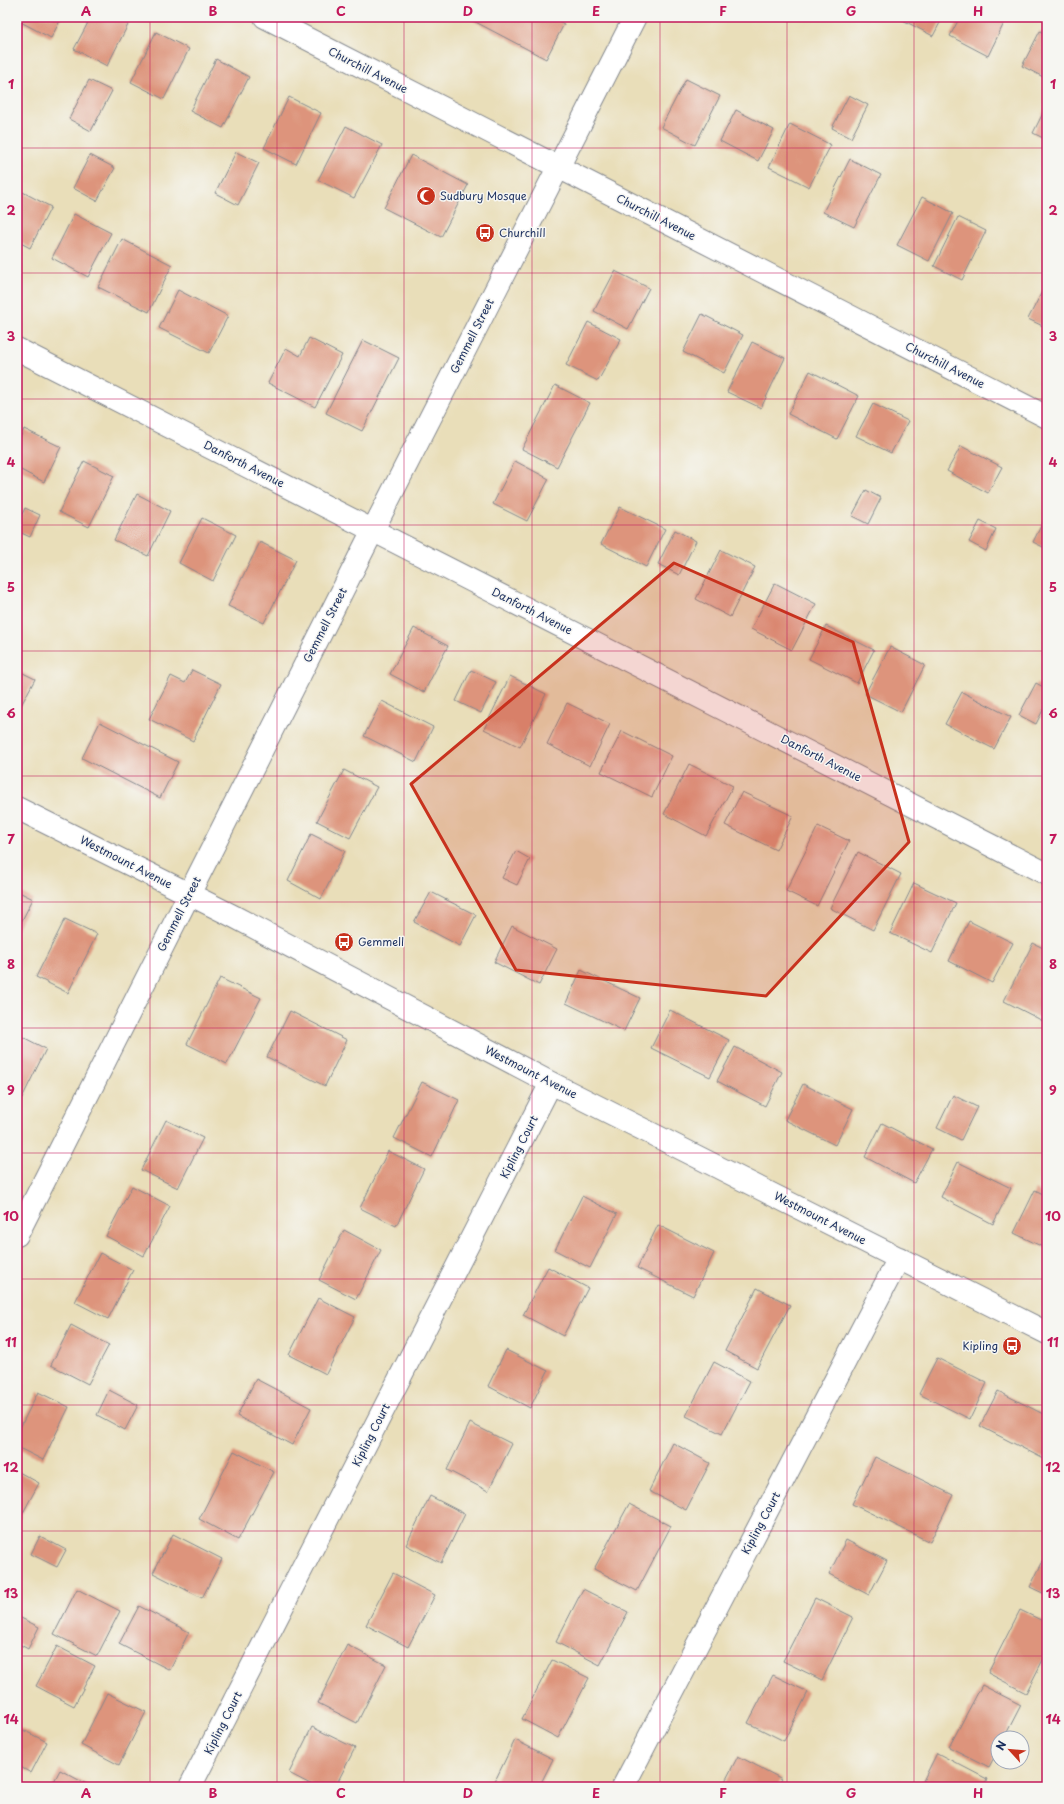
<svg xmlns="http://www.w3.org/2000/svg" width="1064" height="1804" font-family="'Playpen Sans',sans-serif">
  <style>
    .building { fill: #dd947b }
    .lines { fill: none; stroke-linecap: round; stroke-linejoin: round }
    .minor-casing { stroke: #82868c; stroke-width: 24 }
    .minor { stroke: #fff; stroke-width: 22 }
    .marked { fill: #c8321e; fill-opacity: 0.2; stroke: #c8321e; stroke-width: 3; stroke-linejoin: round }
    .grid { fill: none; stroke: #c2185b; stroke-width: 1; stroke-opacity: 0.55 }
    .labels { text-anchor: middle; stroke-width: 3; stroke-linejoin: round; paint-order: stroke }
    .street-label { font-size: 11px; fill: #1b2f5e; stroke: #f6f6f2 }
    .poi-label { font-size: 11px; fill: #1b2f5e; stroke: #f6f6f2; text-anchor: start }
    .neatline { fill: none; stroke: #c2185b; stroke-width: 1.5 }
    .grid-label { font-size: 13px; text-anchor: middle; font-weight: bold; fill: #c2185b }
  </style>
  <rect width="100%" height="100%" fill="#f6f6f2"/>
  <filter id="ink" filterUnits="userSpaceOnUse"><feTurbulence type="fractalNoise" baseFrequency=".025" numOctaves="2"/><feDisplacementMap in="SourceGraphic" scale="8" xChannelSelector="R" yChannelSelector="G"/><feConvolveMatrix kernelMatrix="1 2 1 2 8 2 1 2 1" color-interpolation-filters="sRGB"/></filter>
  <filter id="wash" filterUnits="userSpaceOnUse"><feTurbulence type="fractalNoise" baseFrequency=".012" numOctaves="4" result="noise"/><feDisplacementMap in="SourceGraphic" scale="16" xChannelSelector="R" yChannelSelector="G"/><feGaussianBlur stdDeviation="0.9" result="paint"/><feColorMatrix in="noise" values="0 0 0 0 0 0 0 0 0 0 0 0 0 0 0 0 0 1.4 0 .05"/><feComposite in="paint" operator="in"/></filter>
  <g filter="url(#wash)">
    <rect width="100%" height="100%" fill="#e9deb9"/>
    <g id="blocks">
      <path class="building" d="M17,17h45l-11,21 -34,-18z
        M91,17h41l-25,49 -33,-17z
        M468,17h83l13,7 -18,35 -78,-41z
        M897,17h46l-10,19z
        M960,17h47l-19,39 -38,-20z
        M1040,31l7,4v44l-25,-13z
        M156,32l33,17 -25,50 -33,-17z
        M216,59l33,18 -26,51 -33,-17z
        M686,79l34,17 -25,49 -34,-18z
        M89,80l23,11 -21,40 -22,-12z
        M849,95l19,10 -17,33 -19,-10z
        M289,97l32,16 -25,51 -32,-16z
        M1047,105v35l-14,-7z
        M736,110l38,20 -16,31 -38,-20z
        M790,124l41,21 -22,42 -40,-20z
        M346,126l36,19 -28,53 -36,-18z
        M236,152l23,11 -21,42 -23,-12z
        M90,155l25,13 -18,33 -24,-13z
        M411,155l57,30 -27,52 -57,-29z
        M850,159l31,16 -27,52 -31,-15z
        M17,189l34,18 -21,41 -13,-7z
        M922,197l31,16 -24,48 -32,-16z
        M74,214l37,19 -23,44 -36,-19z
        M958,217l28,14 -24,49 -28,-14z
        M122,239l50,26 -23,47 -51,-25z
        M615,271l34,17 -21,41 -34,-18z
        M1045,286l2,1v41l-19,-9z
        M178,290l50,26 -19,37 -50,-25z
        M702,314l41,21 -19,38 -41,-21z
        M588,322l33,17 -23,42 -32,-16z
        M309,338l33,17 -27,52 -47,-24 18,-35 14,8z
        M363,340l36,18 -37,73 -36,-18z
        M752,342l33,16 -24,50 -34,-16z
        M810,371l49,25 -22,43 -49,-25z
        M555,385l35,18 -33,64 -35,-18z
        M873,404l35,17 -17,32 -35,-17z
        M24,429l37,18 -17,35 -27,-14v-24z
        M961,446l41,21 -14,26 -41,-22z
        M84,461l30,15 -25,51 -30,-15z
        M515,461l34,18 -22,42 -34,-17z
        M866,490l15,8 -13,26 -16,-8z
        M137,494l33,17 -22,45 -34,-16z
        M620,507l45,22 -19,38 -45,-23z
        M25,508l15,7 -10,22 -13,-6v-6z
        M1047,514v35l-14,-7z
        M202,518l34,17 -23,46 -34,-18z
        M980,521l16,8 -10,22 -17,-9z
        M675,530l21,11 -17,34 -21,-11z
        M260,542l36,18 -32,63 -36,-17z
        M721,550l34,17 -25,50 -34,-18z
        M775,583l41,21 -24,46 -41,-21z
        M826,626l48,24 -17,33 -48,-24z
        M414,628l34,18 -24,46 -34,-18z
        M890,647l35,18 -24,47 -36,-18z
        M17,670l18,9 -18,34z
        M192,670l29,14 -28,57 -44,-22 22,-43 14,7z
        M471,670l25,12 -15,31 -25,-12z
        M510,676l36,18 -26,53 -36,-18z
        M1036,683l11,6v13l-11,22 -17,-9z
        M962,692l49,25 -17,32 -49,-25z
        M382,701l51,26 -17,35 -52,-26z
        M567,703l43,21 -20,42 -43,-22z
        M100,722l78,40 -18,36 -78,-40z
        M622,731l50,25 -20,41 -51,-25z
        M689,764l44,22 -27,50 -42,-22z
        M344,770l33,17 -27,51 -33,-17z
        M742,792l51,24 -17,34 -51,-25z
        M818,826l31,15 -32,65 -31,-15z
        M311,834l34,17 -24,48 -33,-18z
        M516,851l14,8 -13,26 -15,-7z
        M858,852l43,22 -28,56 -43,-22z
        M914,883l42,20 -24,50 -42,-20z
        M17,891l16,8 -16,31z
        M431,892l45,23 -16,31 -46,-24z
        M65,919l32,15 -29,59 -32,-16z
        M969,921l44,22 -21,40 -43,-22z
        M512,926l45,23 -18,36 -45,-23z
        M1033,943l14,7v63l-4,8 -39,-20z
        M581,970l59,28 -16,33 -58,-28z
        M220,978l41,20 -34,66 -40,-20z
        M670,1010l59,30 -19,37 -59,-29z
        M290,1011l57,29 -22,46 -58,-29z
        M17,1034l29,15 -24,49 -5,-2z
        M735,1047l47,25 -17,34 -48,-25z
        M422,1082l37,18 -27,57 -38,-19z
        M803,1084l50,25 -18,36 -50,-25z
        M953,1095l24,12 -16,33 -24,-12z
        M166,1120l37,18 -25,50 -37,-18z
        M882,1123l50,26 -18,34 -49,-26z
        M388,1151l36,18 -28,57 -36,-18z
        M958,1162l53,26 -18,36 -52,-27z
        M132,1186l38,20 -26,50 -38,-20z
        M1035,1190l12,6v53l-33,-16z
        M582,1196l35,18 -27,54 -35,-18z
        M658,1225l56,28 -21,43 -56,-28z
        M344,1230l37,20 -25,49 -37,-19z
        M100,1253l33,17 -25,49 -33,-17z
        M548,1267l40,21 -25,48 -40,-21z
        M757,1288l33,17 -33,63 -32,-17z
        M318,1298l37,19 -29,57 -37,-19z
        M71,1325l38,20 -21,39 -37,-19z
        M506,1350l42,21 -18,37 -42,-22z
        M937,1358l50,25 -17,36 -51,-25z
        M714,1362l36,19 -28,53 -36,-18z
        M256,1379l55,29 -19,37 -55,-29z
        M109,1390l29,15 -13,25 -28,-15z
        M998,1391l49,25v38l-3,5 -64,-33z
        M38,1392l31,15 -26,53 -26,-13v-13z
        M470,1423l42,21 -24,47 -41,-21z
        M673,1443l37,20 -24,47 -37,-19z
        M234,1451l40,21 -36,68 -39,-21z
        M875,1457l78,38 -23,47 -78,-38z
        M17,1471l22,12 -22,41z
        M430,1496l35,18 -24,49 -35,-18z
        M629,1504l42,22 -34,65 -43,-22z
        M173,1534l49,25 -20,39 -49,-25z
        M40,1536l26,14 -9,17 -26,-13z
        M846,1540l41,21 -18,34 -40,-21z
        M1047,1553v42l-17,-8z
        M393,1573l42,22 -27,52 -42,-22z
        M77,1589l43,22 -23,45 -43,-22z
        M583,1589l45,23 -28,53 -44,-23z
        M815,1598l38,19 -31,63 -39,-19z
        M139,1606l50,26 -19,38 -51,-26z
        M1020,1610l27,13v29l-21,41 -38,-20z
        M17,1616l22,11 -11,22 -11,-6z
        M347,1645l39,20 -29,58 -39,-20z
        M57,1646l38,20 -21,40 -38,-20z
        M552,1660l37,18 -31,60 -36,-19z
        M773,1675l35,17 -24,49 -36,-18z
        M982,1685l39,20 -17,33h-6v12l-9,17 -40,-20z
        M107,1693l39,19 -27,53 -38,-20z
        M17,1727l30,15 -16,31 -14,-8z
        M312,1727l43,21 -20,39h-19l-27,-14z
        M515,1740l38,19 -14,28h-47z
        M937,1753l50,26 -4,8h-63z
        M738,1756l44,23 -5,8h-55z
        M60,1770l32,17h-41z"/>
    </g>
  </g>
  <g filter="url(#ink)">
    <use href="#blocks" fill-opacity="0" stroke="#82868c" stroke-width="1"/>
    <g class="lines">
      <defs>
        <path id="minor" d="M265,17l782,400
          M17,349l1030,525
          M17,808l214,107 320,168 496,250
          M17,1235l356,-705 262,-513
          M190,1787l361,-704
          M623,1787l276,-529"/>
      </defs>
      <use href="#minor" class="minor-casing"/>
      <use href="#minor" class="minor"/>
    </g>
  </g>
  <path class="marked" d="M674,563l179,79 56,200 -143,154 -250,-26 -105,-186z"/>
  <path class="grid" d="M150,17v1770M277,17v1770M404,17v1770M532,17v1770M660,17v1770M787,17v1770M914,17v1770M17,148h1030M17,273h1030M17,399h1030M17,525h1030M17,651h1030M17,776h1030M17,902h1030M17,1028h1030M17,1153h1030M17,1279h1030M17,1405h1030M17,1531h1030M17,1656h1030"/>
  <defs>
    <symbol id="mosque-disc" viewBox="-11 -11 22 22"><circle r="9.5" fill="#c8321e" stroke="#f6f6f2"/><path d="M3.5-4.9A6 6 0 1 0 3.5 4.9A5 5 0 1 1 3.5-4.9Z" fill="#fff"/></symbol>
    <symbol id="bus-disc" viewBox="-11 -11 22 22"><circle r="9.5" fill="#c8321e" stroke="#f6f6f2"/><path d="M-5-6H5V4H4V6H2V4H-2V6H-4V4H-5ZM-3.5-4V0h7V-4ZM-3.5 1.2v1.5H-2V1.2ZM2 1.2v1.5H3.5V1.2Z" fill="#fff"/></symbol>
  </defs>
  <g fill-rule="evenodd">
    <use href="#mosque-disc" x="415" y="185" width="22" height="22"/>
    <use href="#bus-disc" x="474" y="222" width="22" height="22"/>
    <use href="#bus-disc" x="333" y="931" width="22" height="22"/>
    <use href="#bus-disc" x="1001" y="1335" width="22" height="22"/>
  </g>
  <g class="labels">
    <g class="street-label">
      <text transform="translate(368 70) rotate(27)" y="4">Churchill Avenue</text>
      <text transform="translate(656 217) rotate(27)" y="4">Churchill Avenue</text>
      <text transform="translate(472 336) rotate(-63)" y="4">Gemmell Street</text>
      <text transform="translate(945 365) rotate(27)" y="4">Churchill Avenue</text>
      <text transform="translate(244 464) rotate(27)" y="4">Danforth Avenue</text>
      <text transform="translate(532 611) rotate(27)" y="4">Danforth Avenue</text>
      <text transform="translate(325 625) rotate(-63)" y="4">Gemmell Street</text>
      <text transform="translate(821 758) rotate(27)" y="4">Danforth Avenue</text>
      <text transform="translate(126 862) rotate(27)" y="4">Westmount Avenue</text>
      <text transform="translate(179 914) rotate(-63)" y="4">Gemmell Street</text>
      <text transform="translate(531 1072) rotate(27)" y="4">Westmount Avenue</text>
      <text transform="translate(519 1147) rotate(-63)" y="4">Kipling Court</text>
      <text transform="translate(820 1218) rotate(27)" y="4">Westmount Avenue</text>
      <text transform="translate(371 1435) rotate(-63)" y="4">Kipling Court</text>
      <text transform="translate(761 1523) rotate(-62)" y="4">Kipling Court</text>
      <text transform="translate(223 1723) rotate(-63)" y="4">Kipling Court</text>
    </g>
    <g class="poi-label">
      <text x="440" y="200">Sudbury Mosque</text>
      <text x="499" y="237">Churchill</text>
      <text x="358" y="946">Gemmell</text>
      <text x="998" y="1350" text-anchor="end">Kipling</text>
    </g>
  </g>
  <rect width="1064" height="1804" fill="none" stroke="#f6f6f2" stroke-width="44"/>
  <g transform="translate(1010 1750) rotate(297)"><circle r="19" fill="#f6f6f2" stroke="#9ea6b7"/>
  <path d="M0-3L7 15L0 10L-7 15Z" fill="#c8321e"/>
  <text y="-6" font-size="11" font-weight="bold" text-anchor="middle" fill="#1b2f5e">N</text>
  </g>
  <rect x="22" y="22" width="1020" height="1760" class="neatline"/>
  <g class="grid-label">
    <text x="86" y="16">A</text>
    <text x="213" y="16">B</text>
    <text x="341" y="16">C</text>
    <text x="468" y="16">D</text>
    <text x="596" y="16">E</text>
    <text x="723" y="16">F</text>
    <text x="851" y="16">G</text>
    <text x="978" y="16">H</text>
    <text x="11" y="89">1</text>
    <text x="1053" y="89">1</text>
    <text x="11" y="215">2</text>
    <text x="1053" y="215">2</text>
    <text x="11" y="341">3</text>
    <text x="1053" y="341">3</text>
    <text x="11" y="467">4</text>
    <text x="1053" y="467">4</text>
    <text x="11" y="592">5</text>
    <text x="1053" y="592">5</text>
    <text x="11" y="718">6</text>
    <text x="1053" y="718">6</text>
    <text x="11" y="844">7</text>
    <text x="1053" y="844">7</text>
    <text x="11" y="969">8</text>
    <text x="1053" y="969">8</text>
    <text x="11" y="1095">9</text>
    <text x="1053" y="1095">9</text>
    <text x="11" y="1221">10</text>
    <text x="1053" y="1221">10</text>
    <text x="11" y="1347">11</text>
    <text x="1053" y="1347">11</text>
    <text x="11" y="1472">12</text>
    <text x="1053" y="1472">12</text>
    <text x="11" y="1598">13</text>
    <text x="1053" y="1598">13</text>
    <text x="11" y="1724">14</text>
    <text x="1053" y="1724">14</text>
    <text x="86" y="1798">A</text>
    <text x="213" y="1798">B</text>
    <text x="341" y="1798">C</text>
    <text x="468" y="1798">D</text>
    <text x="596" y="1798">E</text>
    <text x="723" y="1798">F</text>
    <text x="851" y="1798">G</text>
    <text x="978" y="1798">H</text>
  </g>
</svg>
